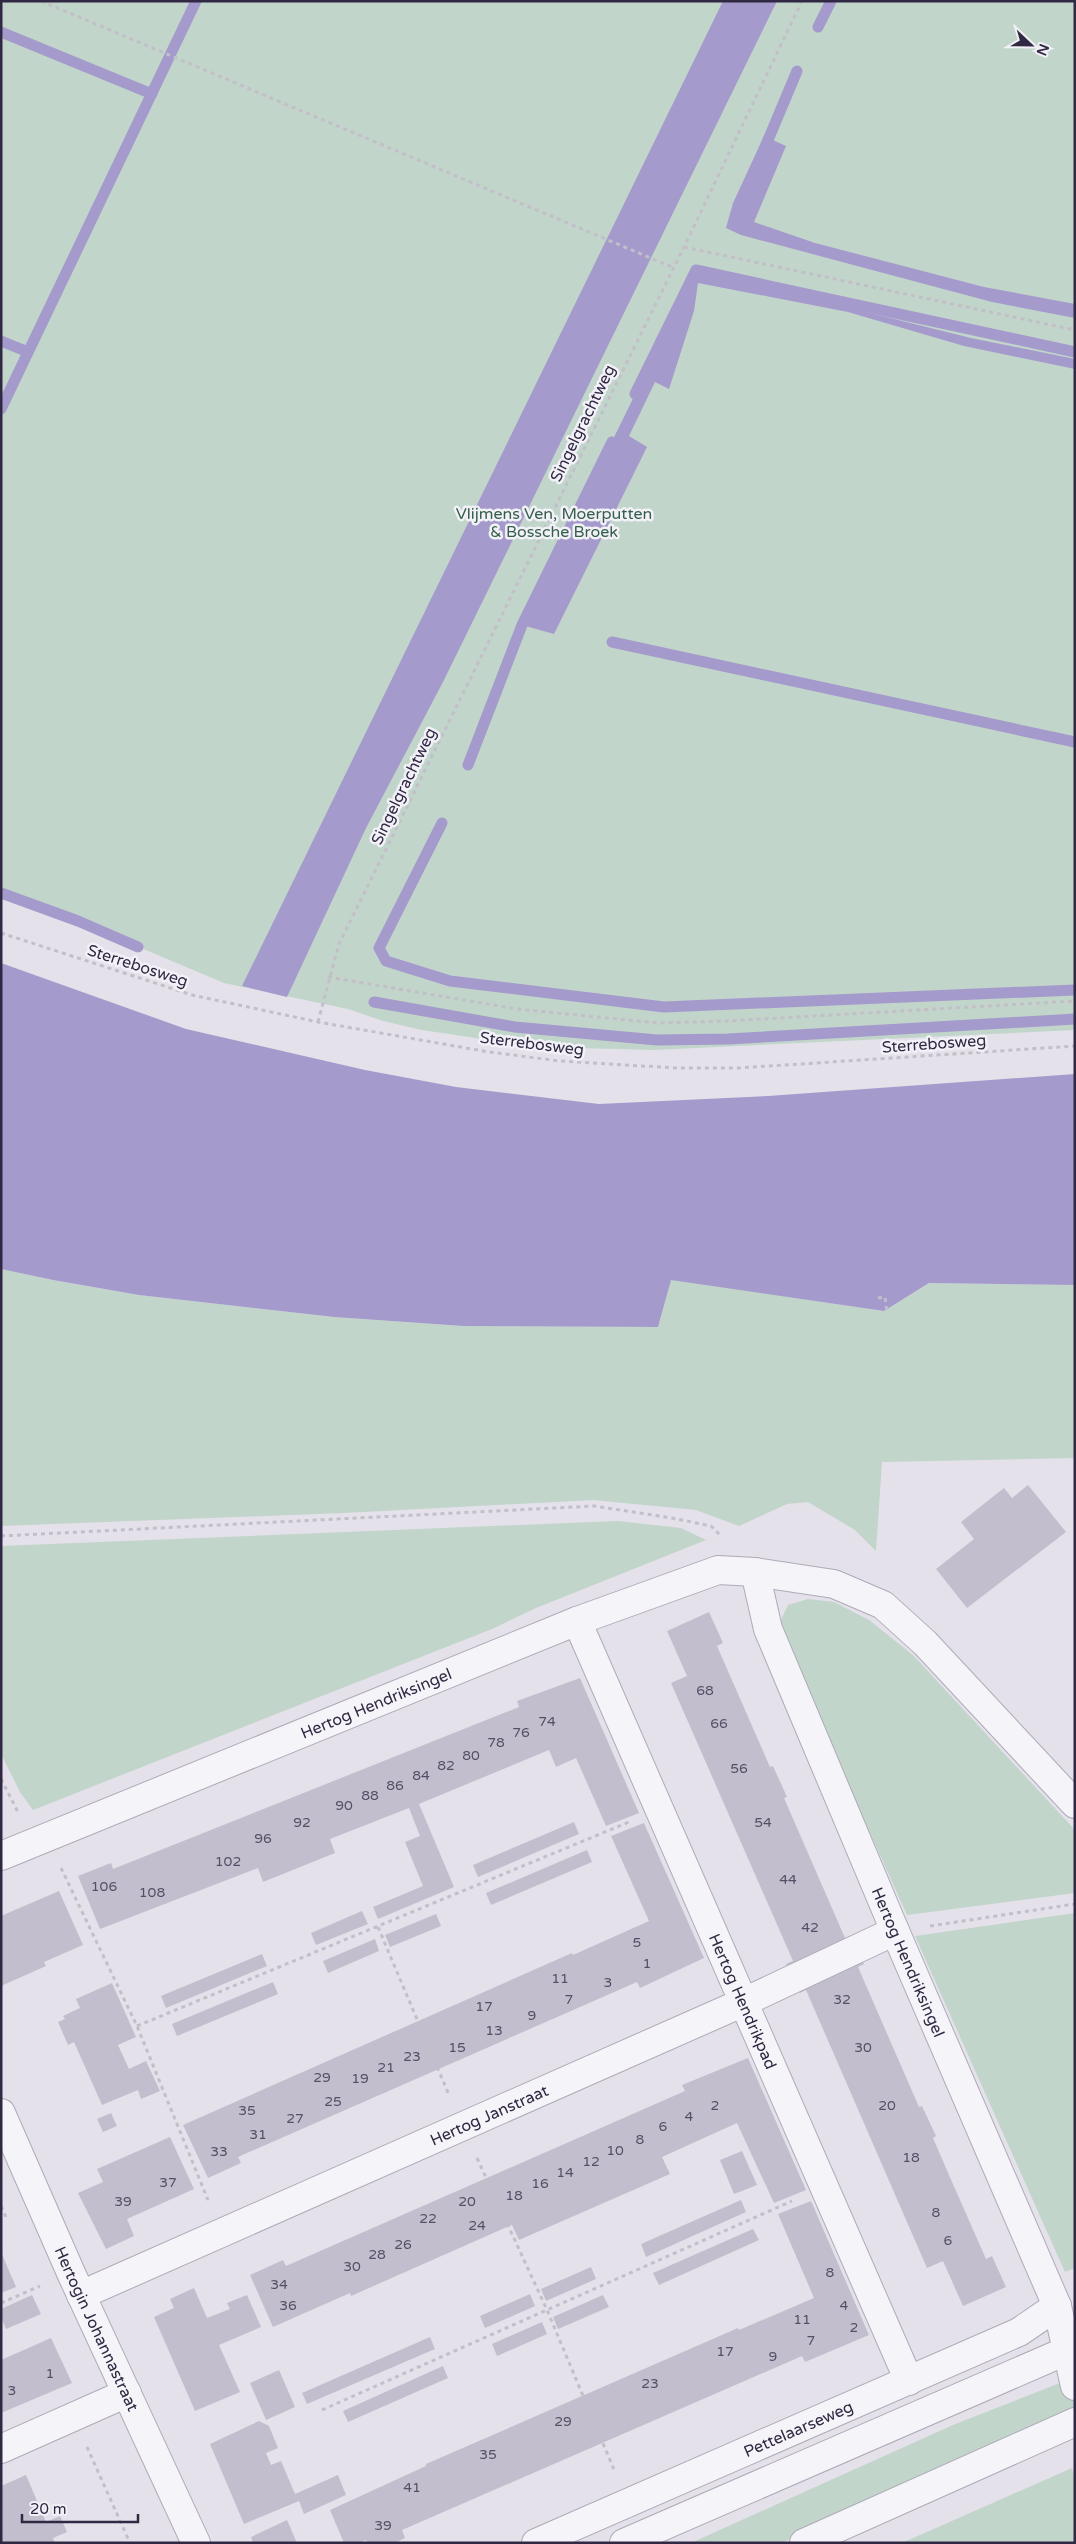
<svg xmlns="http://www.w3.org/2000/svg" width="1076" height="2544" font-family="'Varela Round',sans-serif">
  <style>
    .green { fill: #c1d5ca }
    .water { fill: #a59acc }
    .lines { fill: none; stroke-linecap: round; stroke-linejoin: round }
    .stream { stroke: #a59acc; stroke-width: 11 }
    .building { fill: #c3becd }
    .minor-casing { stroke: #aeaab8; stroke-width: 30 }
    .path { stroke: #c2bfc9; stroke-width: 3; stroke-dasharray: 4 4; stroke-linecap: butt }
    .minor { stroke: #f5f4f8; stroke-width: 28 }
    .labels { text-anchor: middle; stroke-width: 5; stroke-linejoin: round; paint-order: stroke }
    .number-label { font-size: 14px; fill: #564e66 }
    .street-label { font-size: 16px; fill: #312843; stroke: #f2f1f7 }
    .park-label { font-size: 16px; fill: #355f4a; stroke: #f2f1f7 }
  </style>
  <rect width="100%" height="100%" fill="#e4e1ea"/>
  <path class="green" d="M1,1h1074v1029l-421,20 -77,-2 -88,-8 -67,-10 -39,-9 -35,-12 -124,-26 -147,-62 -76,-28z
    M1,1269l52,11 86,15 195,22 129,9 195,1 13,-48 213,32 45,-28 146,2v173l-193,4 -6,89 -21,-21 -47,-28 -21,2 -48,22 -43,-16 -103,-10 -249,13 -343,13z
    M617,1521l64,7 25,12 -170,68 -44,21 -459,181 -13,-18 -19,-38v-208z
    M808,1599l26,3 35,18 44,35 162,175v63l-168,22 -123,-273 -3,-22 7,-15z
    M1075,1913v355l-10,4 -150,-336z
    M1070,2379l5,9v23l-43,22 -251,110h-90l262,-118z
    M1072,2468l3,12v63h-173z"/>
  <path class="water" d="M723,1h54l-334,681 -77,146 -79,169 -45,-11z
    M764,136l22,10 -32,76 61,21 169,44 91,17v14l-83,-16 -251,-67 -15,-7 7,-25z
    M696,270l275,68 104,21v10l-111,-23 -116,-34 -150,-29 -4,28 -25,78 -14,-7 -26,54 18,11 -93,187 -32,-9z
    M1,963l185,66 179,41 91,17 143,17 169,-8 307,-22v211l-146,-2 -45,28 -213,-31 -13,47 -195,-1 -129,-9 -195,-22 -86,-15 -52,-11z"/>
  <g class="lines">
    <path class="stream" d="M818,27l13,-26
      M1,32l151,62
      M763,152l34,-81
      M1,341l27,11
      M635,394l61,-124 379,82
      M1,409l195,-408
      M612,642l463,100
      M468,765l54,-140 90,-183
      M442,823l-63,125 7,13 64,20 214,26 411,-17
      M1,893l77,28 60,26
      M374,1002l141,25 142,13 71,-1 347,-20"/>
  </g>
  <path class="building" d="M1028,1485l38,47 -99,76 -31,-39 38,-30 -13,-17 43,-34 8,10z
    M709,1612l14,31 -6,3 53,121 3,-1 14,31 -3,1 61,140 7,-3 12,29 -6,3 61,140 3,-1 14,30 -3,2 16,37 37,84 6,-3 14,31 -43,19 -20,-45 -16,7 -121,-278 -6,3 -14,-29 7,-3 -122,-278 16,-7 -20,-45z
    M580,1678l59,135 -33,13 -30,-68 -20,9 -7,-17 -130,54 35,83 -76,32 -5,-12 50,-21 -18,-44 15,-6 -11,-28 -79,31 5,14 -72,29 -5,-14 -158,61 -22,-53 33,-13 2,6 406,-162 -2,-6z
    M574,1822l5,12 -101,43 -5,-12z
    M644,1823l60,135 -64,30 -3,-6 -399,175 3,6 -33,15 -25,-53 389,-172 1,2 76,-34 -38,-85z
    M587,1850l5,12 -101,43 -5,-12z
    M59,1891l24,54 -39,17 2,4 -45,20v-70z
    M362,1911l6,13 -52,21 -5,-12z
    M436,1914l5,12 -51,21 -5,-12z
    M375,1939l4,12 -51,22 -5,-12z
    M262,1954l5,12 -101,42 -5,-12z
    M273,1982l5,12 -101,42 -5,-12z
    M112,1983l24,54 -18,8 11,24 17,-8 14,30 -19,8 -3,-9 -36,15 -28,-63 -6,3 -10,-23 7,-3 -2,-3 17,-8 -4,-9z
    M748,2058l58,132 -32,13 -37,-80 -75,34 8,17 -151,66 -7,-15 -5,2 -156,69 -1,-3 -77,34 -23,-52 33,-15 3,6 399,-175 -3,-6z
    M111,2113l6,13 -14,6 -6,-13z
    M170,2137l24,52 -67,30 7,17 -28,13 -28,-56 25,-11 -6,-13z
    M742,2151l15,34 -23,9 -14,-34z
    M741,2200l5,12 -100,45 -5,-13z
    M811,2201l58,134 -64,27 -3,-6 -400,174 3,8 -10,5h-27l-2,-3 -7,3h-15l-14,-33 96,-44v-2l312,-136 1,2 75,-32 -36,-84z
    M753,2229l6,11 -100,45 -6,-12z
    M1,2252l15,35 -15,6z
    M591,2267l5,12 -50,22 -5,-12z
    M194,2288l13,30 23,-9 -3,-6 20,-8 14,32 -42,18 21,47 -45,19 -41,-94 20,-9 -4,-9z
    M530,2294l5,12 -50,22 -5,-12z
    M32,2295l9,19 -35,15 -5,-12v-8z
    M603,2295l6,12 -51,22 -5,-12z
    M542,2322l5,12 -50,22 -5,-12z
    M430,2337l5,12 -128,55 -5,-11z
    M51,2338l21,45 -71,30v-53z
    M443,2366l5,12 -100,44 -5,-11z
    M279,2370l16,37 -29,13 -16,-37z
    M259,2421l10,5 9,22 -12,5 5,12 10,-4 14,33 43,-19 8,20 -42,19 -5,-13 -55,23 -34,-80z
    M26,2475l20,47 14,-6 7,16 -14,6 2,5h-54v-57z
    M287,2520l10,23h-44l-2,-6z"/>
  <g class="lines">
    <defs>
      <g id="minor">
        <path id="s1" d="M755,1572l13,57 127,302 162,375 18,80"/>
        <path id="s2" d="M577,1621l332,760"/>
        <path id="s3" d="M1,1856l576,-235 141,-51 37,2 79,12 49,21 42,38 150,161"/>
        <path id="s4" d="M1,2113l70,160 125,270"/>
        <path id="s5" d="M81,2295l663,-293 151,-71"/>
        <path d="M1,2449l126,-56"/>
        <path id="s6" d="M536,2543l483,-211 38,-26"/>
        <path d="M624,2543l451,-196"/>
        <path d="M804,2543l271,-121"/>
      </g>
    </defs>
    <use href="#minor" class="minor-casing"/>
    <path class="path" d="M41,1l631,266
      M684,247l391,83
      M1,933l191,62 126,27 171,30 71,9 116,7h63l336,-22
      M328,977l189,32 141,14 69,-2 348,-20
      M318,1022l21,-78 345,-697 118,-246
      M878,1298l7,-1 2,15
      M1,1536l593,-30 78,12 39,8 9,9
      M1,1779l17,33
      M61,1868l76,158 71,174
      M930,1926l145,-22
      M378,1927l71,168
      M137,2026l492,-204
      M477,2158l70,152 68,162
      M1,2206l5,11
      M1,2303l39,-17
      M322,2410l470,-209
      M87,2447l43,96"/>
    <use href="#minor" class="minor"/>
  </g>
  <g class="labels">
    <g class="number-label">
      <text x="705" y="1695">68</text>
      <text x="547" y="1726">74</text>
      <text x="719" y="1728">66</text>
      <text x="521" y="1737">76</text>
      <text x="496" y="1747">78</text>
      <text x="471" y="1760">80</text>
      <text x="446" y="1770">82</text>
      <text x="739" y="1773">56</text>
      <text x="421" y="1780">84</text>
      <text x="395" y="1790">86</text>
      <text x="370" y="1800">88</text>
      <text x="344" y="1810">90</text>
      <text x="302" y="1827">92</text>
      <text x="763" y="1827">54</text>
      <text x="263" y="1843">96</text>
      <text x="228" y="1866">102</text>
      <text x="788" y="1884">44</text>
      <text x="104" y="1891">106</text>
      <text x="152" y="1897">108</text>
      <text x="810" y="1932">42</text>
      <text x="637" y="1947">5</text>
      <text x="647" y="1968">1</text>
      <text x="560" y="1983">11</text>
      <text x="608" y="1987">3</text>
      <text x="569" y="2004">7</text>
      <text x="842" y="2004">32</text>
      <text x="484" y="2011">17</text>
      <text x="532" y="2020">9</text>
      <text x="494" y="2035">13</text>
      <text x="457" y="2052">15</text>
      <text x="863" y="2052">30</text>
      <text x="412" y="2061">23</text>
      <text x="386" y="2072">21</text>
      <text x="322" y="2082">29</text>
      <text x="360" y="2083">19</text>
      <text x="333" y="2106">25</text>
      <text x="715" y="2110">2</text>
      <text x="887" y="2110">20</text>
      <text x="247" y="2115">35</text>
      <text x="689" y="2121">4</text>
      <text x="295" y="2123">27</text>
      <text x="663" y="2131">6</text>
      <text x="258" y="2139">31</text>
      <text x="640" y="2144">8</text>
      <text x="615" y="2155">10</text>
      <text x="219" y="2156">33</text>
      <text x="911" y="2162">18</text>
      <text x="591" y="2166">12</text>
      <text x="565" y="2177">14</text>
      <text x="168" y="2187">37</text>
      <text x="540" y="2188">16</text>
      <text x="514" y="2200">18</text>
      <text x="123" y="2206">39</text>
      <text x="467" y="2206">20</text>
      <text x="936" y="2217">8</text>
      <text x="428" y="2223">22</text>
      <text x="477" y="2230">24</text>
      <text x="948" y="2245">6</text>
      <text x="403" y="2249">26</text>
      <text x="377" y="2259">28</text>
      <text x="352" y="2271">30</text>
      <text x="830" y="2277">8</text>
      <text x="279" y="2289">34</text>
      <text x="288" y="2310">36</text>
      <text x="844" y="2310">4</text>
      <text x="802" y="2324">11</text>
      <text x="854" y="2332">2</text>
      <text x="811" y="2345">7</text>
      <text x="725" y="2356">17</text>
      <text x="773" y="2361">9</text>
      <text x="50" y="2378">1</text>
      <text x="650" y="2388">23</text>
      <text x="12" y="2395">3</text>
      <text x="563" y="2426">29</text>
      <text x="488" y="2459">35</text>
      <text x="412" y="2492">41</text>
      <text x="383" y="2530">39</text>
    </g>
    <g class="street-label">
      <text transform="translate(582 423) rotate(-64)" y="6">Singelgrachtweg</text>
      <text transform="translate(403 786) rotate(-64)" y="6">Singelgrachtweg</text>
      <text transform="translate(138 965) rotate(18)" y="6">Sterrebosweg</text>
      <text transform="translate(532 1043) rotate(7)" y="6">Sterrebosweg</text>
      <text transform="translate(934 1043) rotate(-4)" y="6">Sterrebosweg</text>
      <text dy="6" stroke="none"><textPath href="#s3" startOffset="405">Hertog Hendriksingel</textPath></text>
      <text dy="6" stroke="none"><textPath href="#s1" startOffset="420">Hertog Hendriksingel</textPath></text>
      <text dy="6" stroke="none"><textPath href="#s2" startOffset="415">Hertog Hendrikpad</textPath></text>
      <text dy="6" stroke="none"><textPath href="#s5" startOffset="446">Hertog Janstraat</textPath></text>
      <text dy="6" stroke="none"><textPath href="#s4" startOffset="236">Hertogin Johannastraat</textPath></text>
      <text dy="6" stroke="none"><textPath href="#s6" startOffset="286">Pettelaarseweg</textPath></text>
    </g>
    <g class="park-label">
      <text x="554" y="519">Vlijmens Ven, Moerputten<tspan x="554" dy="18">&amp; Bossche Broek</tspan></text>
    </g>
  </g>
  <rect width="1076" height="2544" fill="none" stroke="#312843" stroke-width="5"/>
  <g transform="translate(1031 45) rotate(112)" stroke="#f2f1f7" stroke-width="4" paint-order="stroke">
  <path d="M0-4L9 19L0 12L-9 19Z" fill="#312843"/>
  <text y="-8" font-size="14" font-weight="bold" text-anchor="middle" fill="#312843">N</text>
  </g>
  <path d="M22 2514v8h116v-8" fill="none" stroke="#312843" stroke-width="2.5"/>
  <text x="30" y="2514" font-size="15" fill="#312843" stroke="#f2f1f7" stroke-width="4" paint-order="stroke">20 m</text>
</svg>
